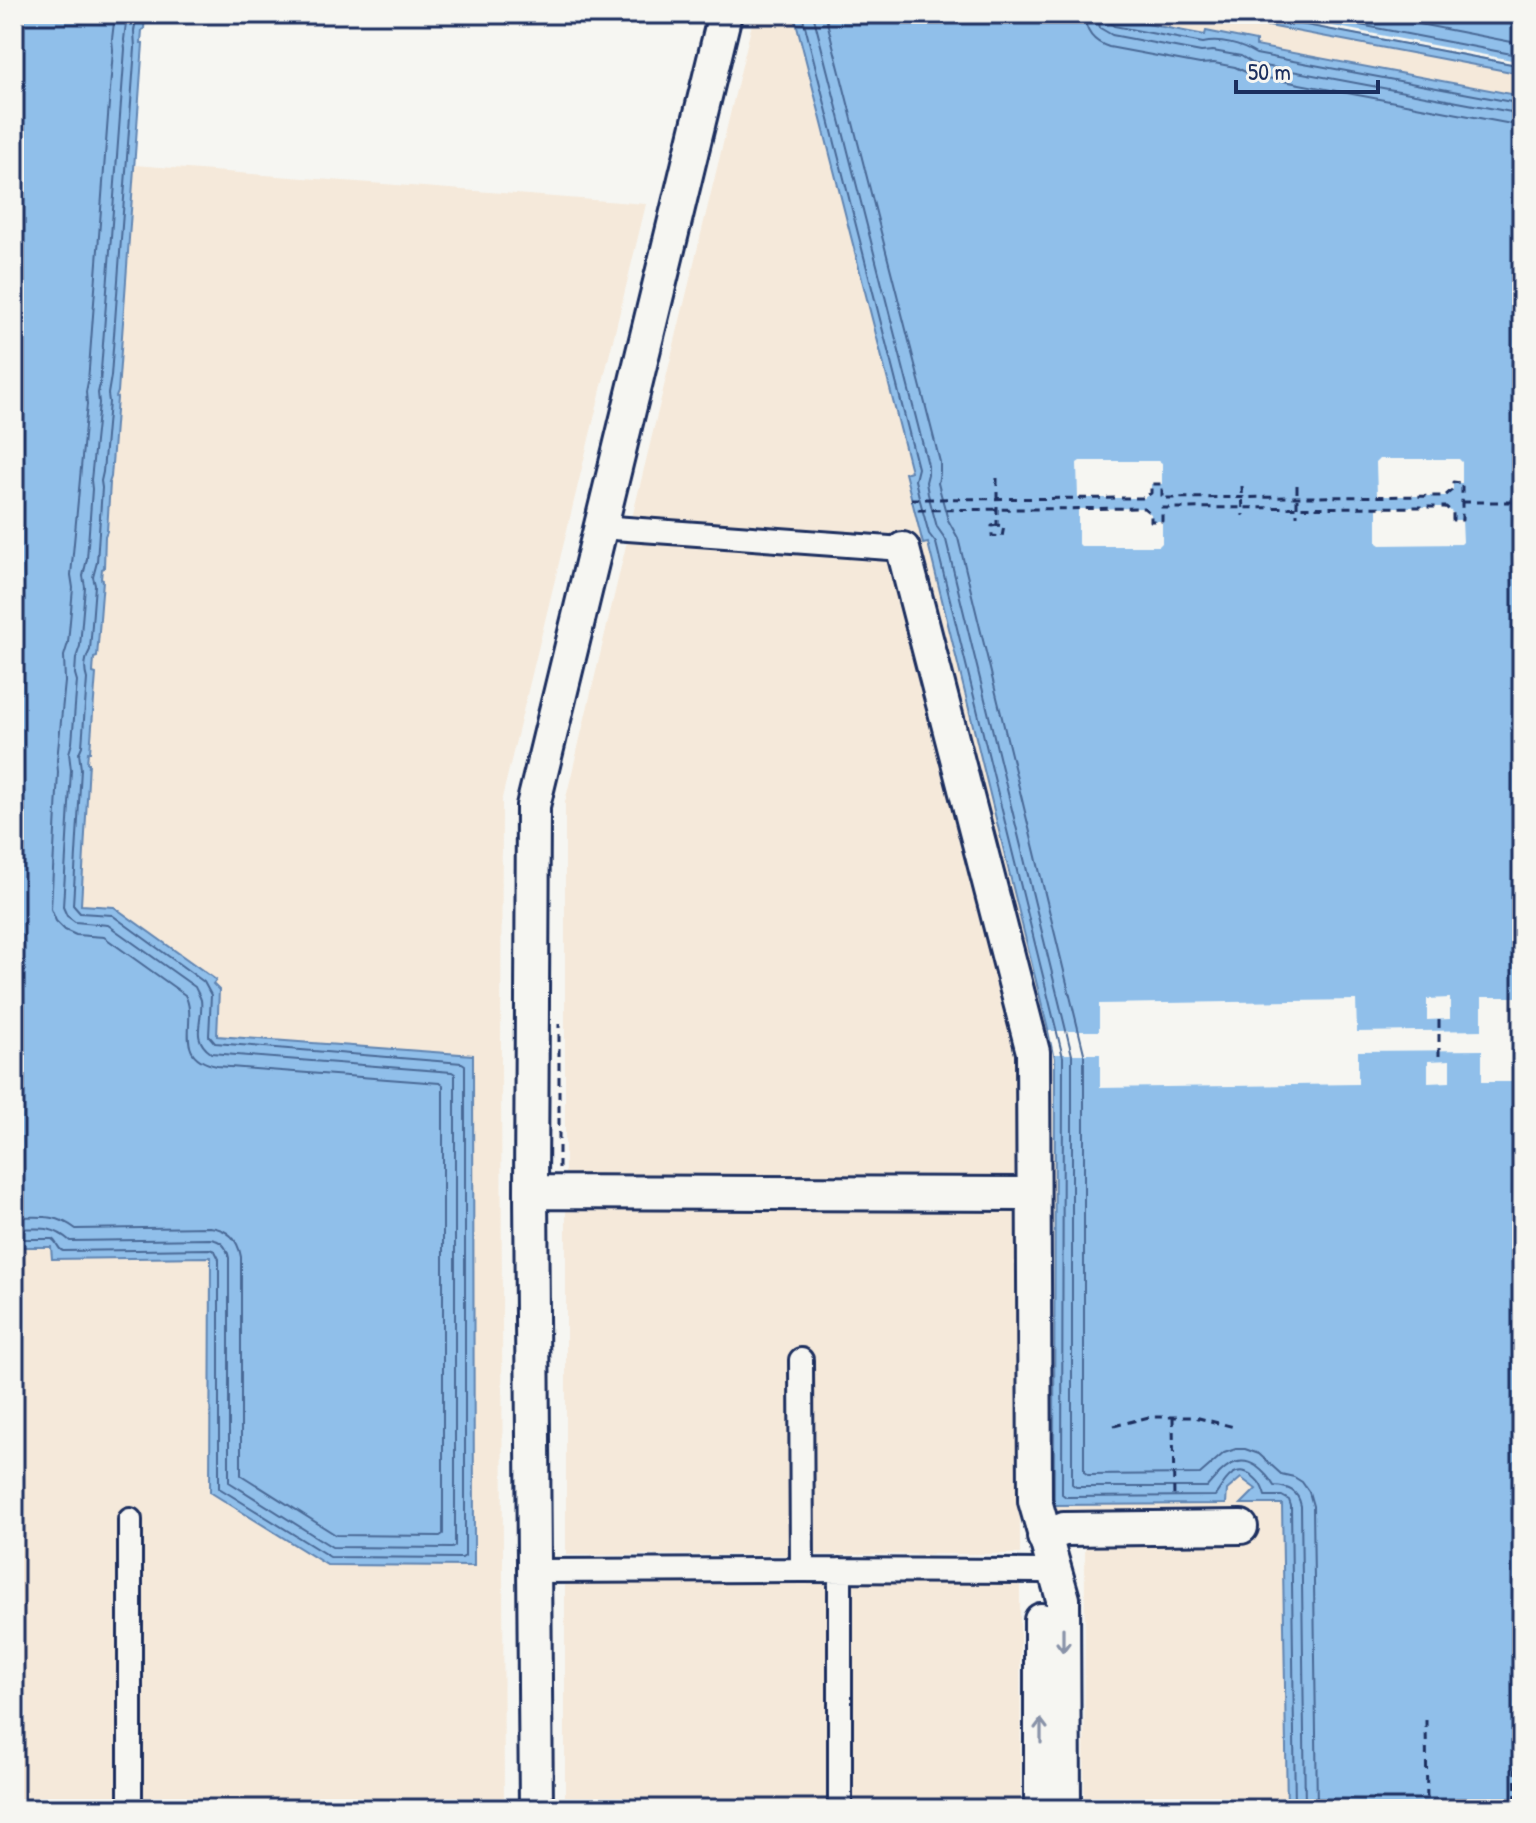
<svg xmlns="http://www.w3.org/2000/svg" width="1536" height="1823" font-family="'Patrick Hand',sans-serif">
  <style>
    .built { fill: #f5e9da }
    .water { fill: #90bfea; stroke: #6185b2; stroke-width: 2 }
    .pier { fill: #f6f6f2 }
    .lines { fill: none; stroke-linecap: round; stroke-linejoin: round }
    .shore { stroke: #4a6996; stroke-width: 2 }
    .street-casing { stroke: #1b2f5e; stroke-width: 28 }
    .secondary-casing { stroke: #1b2f5e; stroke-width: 38 }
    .path { stroke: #1b2f5e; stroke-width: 3; stroke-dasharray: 8 6; stroke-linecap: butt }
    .street { stroke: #f6f6f2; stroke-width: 22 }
    .secondary { stroke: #f6f6f2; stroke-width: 32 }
    .oneway { stroke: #8892a8 }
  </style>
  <rect width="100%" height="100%" fill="#f6f6f2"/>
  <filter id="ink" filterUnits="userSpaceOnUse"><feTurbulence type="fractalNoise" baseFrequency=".0125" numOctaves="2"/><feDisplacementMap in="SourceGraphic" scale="16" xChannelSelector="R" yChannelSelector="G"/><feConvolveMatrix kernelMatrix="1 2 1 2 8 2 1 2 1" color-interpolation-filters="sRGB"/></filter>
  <g filter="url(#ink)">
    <path class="built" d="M750,14h44l117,458 -6,1 18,71 5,-1 126,511v451l172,-1v-14l15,-12 15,11 -14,15h41l4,305h-203l1,-268 -41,-26 -2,-461 -133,-518 -277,-18 120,-494z
      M1095,14h110l185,35 132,25v22l-266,-50v-6l-49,-9 -1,4z
      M134,165l512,39 -144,594 -1,258 3,753h-365l-2,-296 -17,-1 1,297h-104l-3,-132 4,-1 -1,-71 -3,-1v-357h37l1,12 159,-2 -1,235 117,73h147l-1,-509 -256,-20 2,-46 -7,-6 3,-4 -101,-73 -33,-2 8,-141 -2,-1 1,-11 2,-1 6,-76 -3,-1 1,-17h3l6,-76 -2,-1 1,-12h2l6,-84 -1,-1 2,-7 3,-42 3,-35 -1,-1v-6h2z
      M628,537l263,19 129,504 -1,116h-454v-374z
      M566,1206h453l1,348 -209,1 -3,-205 -17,1 -1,204h-224z
      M829,1582l1,227h-265v-225z
      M855,1583h165l1,226h-171l-1,-220z"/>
    <path class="water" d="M14,14h131l-1,15 -2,1 -1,13h2l-25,349 -2,5 1,1 -6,79 -2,6h1l-3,48 -2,5 -1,32 -2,1 -1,10 2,1 -6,77 -3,1 -1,15 3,1 -6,78h-2l-1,11h2l-8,142 33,2 102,73 -3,4 6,6 -2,46 256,19 1,511 -147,-1 -117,-73 1,-235 -159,2 -1,-12h-37z
      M794,14h301l110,21 1,-4 50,10v5l266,50v1713h-235l-5,-305h-41l15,-15 -15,-11 -14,12 -1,14 -172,1 1,-447 -127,-515 -5,1 -18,-71 6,-2z
      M1205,14h317v60z
      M17,1604l1,73h-4v-72z"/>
    <path class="pier" d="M1252,14h18l252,48v3z
      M1379,459h80l3,3v21h-9v6l-8,7h-68l-1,-34z
      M1080,461h79l3,2v21h-11v9l-7,5h-66l-1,-35z
      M1377,507h69l7,6v7h9l1,22 -2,2 -81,1 -3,-2z
      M1144,508l7,6v7h11v22l-3,3h-78l-3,-3v-34z
      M1482,997h40v85h-40v-32l-124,1v33l-258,4v-34h-46l-5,-23h50v-27l257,-4 1,32 125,-2z
      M1450,998v21l-23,1v-21z
      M1450,1060v22l-22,1v-22z"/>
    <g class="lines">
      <path class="shore" d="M802,14l116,454 -3,12 4,17 10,37 7,9 127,514 -1,437 4,3 149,-1c7,-9 17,-33 35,-22 9,7 12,11 15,22h17l7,4 2,6 4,303
        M813,14l115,451v9l-2,8 2,12 9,33 9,13 126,515v429l4,3h131c12,-14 28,-35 49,-21 8,6 13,11 18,20 14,1 24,4 27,20l4,303
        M825,14l115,448v11l-2,10 2,8 8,29 10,18 126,515v419l4,3 112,-1 24,-21 12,-4h9l14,5 22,20 13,3 8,5 7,10 4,14 4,303
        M1084,14c1,17 9,28 25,33l91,17 14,-1 21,4 17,8 270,51
        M1097,14l3,14 12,7 89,17 12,-1 28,5 13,8 268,50
        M1107,14l1,7 6,5 89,17c17,-4 38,2 53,11l266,50
        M1248,14l274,52
        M1303,14l219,42
        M1368,14l154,30
        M14,1217c25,0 41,-4 62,12l134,-2c18,2 28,12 31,30v218l95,60 104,1 3,-2v-449l-3,-2 -223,-17c-47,-9 -18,-45 -32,-71l-81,-58 -28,-2 -11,-5 -9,-9 -5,-12 7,-137 -1,-12 8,-78 -1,-26 4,-13 5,-55 -2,-13 16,-171 -1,-12 2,-10 25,-332 -1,-11 3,-25
        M14,1229c24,0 37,-5 56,12l140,-2c11,1 17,8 19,19v224l103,65 120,1 3,-2v-472l-3,-2 -241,-19c-22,-15 -7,-33 -10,-53 -1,-4 -4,-8 -6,-13l-87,-62 -33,-3 -8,-6 -4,-9 8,-137 -2,-17 3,-10 5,-62 -2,-7 1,-16 4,-12 5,-59 -2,-11 4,-17 5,-70 -1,-9 8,-77 -1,-10 2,-9 25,-335 -1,-9 3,-26
        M14,1239h38c6,3 5,10 11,12l146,-2 6,2 4,8v229l111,69 132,1 3,-2v-491l-3,-2 -247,-20 -6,-7 2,-41 -7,-13 -92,-67 -32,-2 -7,-8 8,-136 -2,-16 3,-7 5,-67c-3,-9 -2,-20 3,-29l5,-65 -2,-8 4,-15 5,-74 -1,-7 2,-9 6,-70 -1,-8 3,-18 24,-328 -1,-17 3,-17"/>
      <defs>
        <path id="street" d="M600,527l303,22
          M801,1360l1,210
          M130,1520v289
          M840,1570v239
          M534,1571l268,-1 239,1"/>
        <path id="secondary" d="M903,549l130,503 2,449 28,98 1,210
          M531,1192l502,2
          M1044,1537l20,-8 177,-2
          M536,1809l-5,-617 2,-386 192,-792
          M1041,1809v-189"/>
      </defs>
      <use href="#street" class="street-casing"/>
      <use href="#secondary" class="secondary-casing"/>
      <path class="path" d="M997,478v47l7,1 -2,11 -10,-1v-10l5,-1
        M1297,485v31
        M1242,486l1,30
        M911,499l233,-1 7,-5v-9h11v14l283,-2 8,-7v-7l9,1v37h-9v-7l-7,-6 -284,1v13h-11v-7l-7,-6 -230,2
        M1462,502h60
        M1439,1020v41
        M559,1168v-144
        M1173,1417l1,84
        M1114,1426l35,-9h46l39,10
        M1514,1710l2,99
        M1426,1720l1,89"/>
      <use href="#street" class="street"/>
      <use href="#secondary" class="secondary"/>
    </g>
    <defs><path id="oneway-shaft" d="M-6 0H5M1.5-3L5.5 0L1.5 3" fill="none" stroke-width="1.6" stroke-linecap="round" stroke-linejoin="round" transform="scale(2)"/></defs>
    <g class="oneway">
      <use href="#oneway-shaft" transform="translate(1063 1640) rotate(90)"/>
      <use href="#oneway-shaft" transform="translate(1041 1731) rotate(-90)"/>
    </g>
  </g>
  <rect width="1536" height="1823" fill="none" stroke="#f6f6f2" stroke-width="48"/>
  <rect x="24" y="24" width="1488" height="1775" fill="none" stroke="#1b2f5e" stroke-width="3" filter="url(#ink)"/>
  <path d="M1236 80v12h142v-12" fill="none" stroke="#1b2f5e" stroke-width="4"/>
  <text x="1248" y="80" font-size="24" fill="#1b2f5e" stroke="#f6f6f2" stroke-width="6" paint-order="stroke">50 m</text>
</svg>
